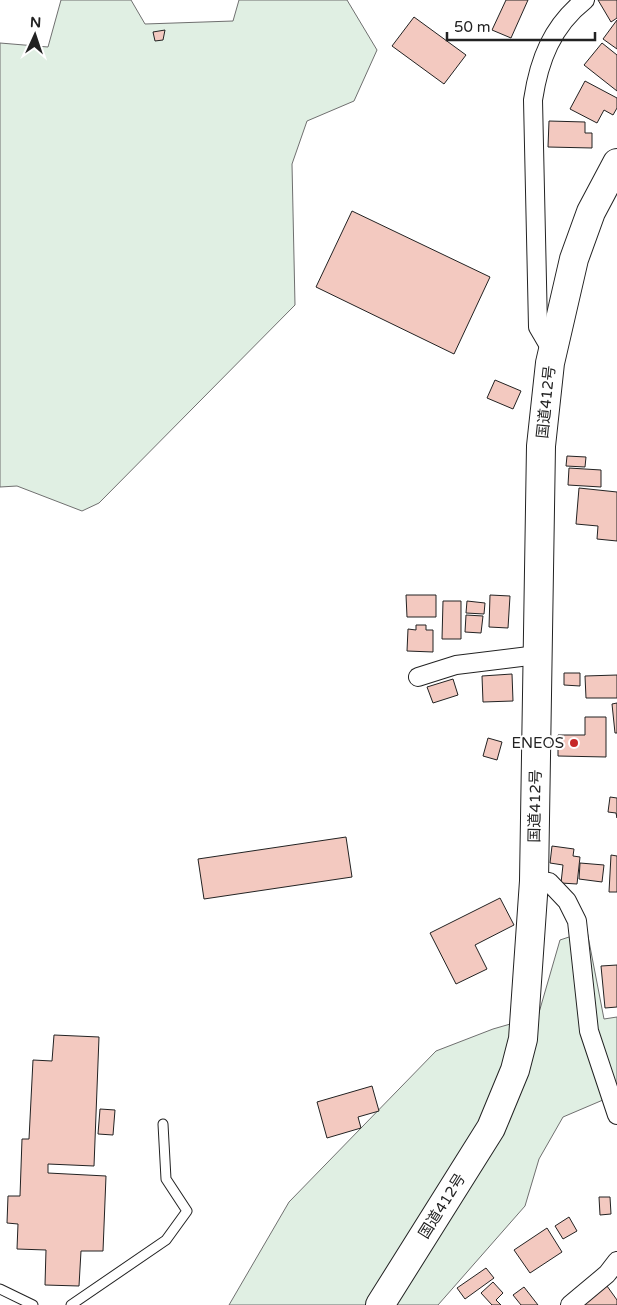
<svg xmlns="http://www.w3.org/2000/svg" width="617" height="1305" font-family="'Varela Round','Noto Sans JP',sans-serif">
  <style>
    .green { fill: #e0efe3; stroke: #6f6f6f }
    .building { fill: #f3c9c0; stroke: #222 }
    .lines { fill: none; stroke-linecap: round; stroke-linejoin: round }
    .lane-casing { stroke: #222; stroke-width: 11 }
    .street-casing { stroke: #222; stroke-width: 20 }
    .highway-casing { stroke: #222; stroke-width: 30 }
    .lane { stroke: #fff; stroke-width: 9 }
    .street { stroke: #fff; stroke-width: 18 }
    .highway { stroke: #fff; stroke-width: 28 }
    .poi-dot { fill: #c62828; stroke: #fff; stroke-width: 2 }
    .labels { text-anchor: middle; stroke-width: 4; stroke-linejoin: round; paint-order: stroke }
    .street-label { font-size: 15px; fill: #222; stroke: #fff }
    .poi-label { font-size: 15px; fill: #222; stroke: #fff; text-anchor: end }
  </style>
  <rect width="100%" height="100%" fill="#fff"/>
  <path class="green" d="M61,0h70l14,24 88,-3 6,-21h108l30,50 -23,51 -47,20 -15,43 3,141 -196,198 -17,8 -65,-25 -17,1v-444l48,4z
    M587,931l17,88 13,-2v77l-54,23 -24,42 -14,47 -87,99h-209l60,-103 147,-151 57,-22 45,-13 22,-76z"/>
  <path class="building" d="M506,0h22l-17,38 -19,-8z
    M598,0h19v18l-6,4z
    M414,17l52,38 -22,29 -52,-38z
    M617,20v29l-14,-10z
    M165,30l-2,10 -8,1 -2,-9z
    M602,43l15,12v36l-33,-26z
    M585,81l32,17v10l-4,7 -9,-5 -7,13 -27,-14z
    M549,121l36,1v11h7v15l-44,-1z
    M352,211l138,66 -36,77 -138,-67z
    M495,380l26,11 -8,18 -26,-11z
    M567,456l19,1 -1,10 -19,-1z
    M569,468l32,2v17l-33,-2z
    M579,488l38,4v49l-20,-2 1,-13 -22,-2z
    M406,595h30v22h-29z
    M490,595l20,1 -2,32 -19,-1z
    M443,601h18v38h-19z
    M467,601l18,2 -1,11 -18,-1z
    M466,615l17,1 -2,17 -16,-1z
    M416,625h10v5h7v22l-26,-1 1,-22 8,1z
    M564,673h16v13l-16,-1z
    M512,674l1,27 -30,1 -1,-26z
    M617,675v23h-31l-1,-22z
    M453,679l5,16 -25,8 -6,-16z
    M617,703v30h-2l-3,-29z
    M585,717h21v40l-48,-1v-21h27z
    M488,738l14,4 -5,18 -14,-4z
    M610,797l7,1v20l-1,-5 -8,-1z
    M346,837l6,40 -148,22 -6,-40z
    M552,846l22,3 -1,7 7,1 -3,27 -16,-1 2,-18 -13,-2z
    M611,855l6,1v36h-8z
    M580,863l24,2 -2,17 -23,-3z
    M500,898l14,27 -39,20 12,24 -31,15 -26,-51z
    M617,965v42l-12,1 -4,-42z
    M54,1035l45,2 -5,129 -46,-2v9l58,3 -3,75h-22l-2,35 -34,-1 1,-35 -29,-1 1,-25 -11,-1 1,-27h12l2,-57h7l4,-79 19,1z
    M372,1086l7,25 -21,6 3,11 -34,10 -10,-36z
    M100,1109l15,1 -2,25 -15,-1z
    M599,1197h11l1,17 -11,1z
    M569,1217l8,14 -14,8 -8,-13z
    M547,1228l15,24 -32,21 -16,-23z
    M486,1268l8,10 -29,21 -8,-11z
    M493,1282l10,11 -7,7 5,5h-9l-11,-12z
    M607,1286l10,14v5h-36z
    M524,1287l14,18h-17l-8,-10z"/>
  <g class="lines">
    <defs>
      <path id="lane" d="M0,1289l33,16
        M71,1305l95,-65 21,-29 -21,-32 -3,-55"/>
      <path id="street" d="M552,351l-14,-24 -5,-227c6,-40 19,-74 52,-100
        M418,677l38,-12 81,-10
        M534,881l15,1 18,19 10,20 12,110 28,84
        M570,1305l37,-31 10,-13"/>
      <path id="highway" d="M380,1305l111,-177 24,-58 8,-31 11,-158 7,-435 9,-83 24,-104 17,-47 26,-49"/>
    </defs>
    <use href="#lane" class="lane-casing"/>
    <use href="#street" class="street-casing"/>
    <use href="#highway" class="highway-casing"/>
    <use href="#lane" class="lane"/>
    <use href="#street" class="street"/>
    <use href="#highway" class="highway"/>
  </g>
  <circle class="poi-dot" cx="574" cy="743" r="5"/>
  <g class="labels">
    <g class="street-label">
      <text transform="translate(546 402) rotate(-84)" y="5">国道412号</text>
      <text transform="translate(535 806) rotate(-89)" y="5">国道412号</text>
      <text transform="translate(442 1206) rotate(-58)" y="5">国道412号</text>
    </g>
    <g class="poi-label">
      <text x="564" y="748">ENEOS</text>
    </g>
  </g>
  <g transform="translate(35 35) rotate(3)" stroke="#ffffff" stroke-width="4" paint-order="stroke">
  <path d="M0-4L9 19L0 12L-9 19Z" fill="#222222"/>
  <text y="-8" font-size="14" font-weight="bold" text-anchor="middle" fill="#222222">N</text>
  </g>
  <path d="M447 32v8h148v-8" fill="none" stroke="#222222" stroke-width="2.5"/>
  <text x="454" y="32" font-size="15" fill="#222222" stroke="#ffffff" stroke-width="4" paint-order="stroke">50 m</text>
</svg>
